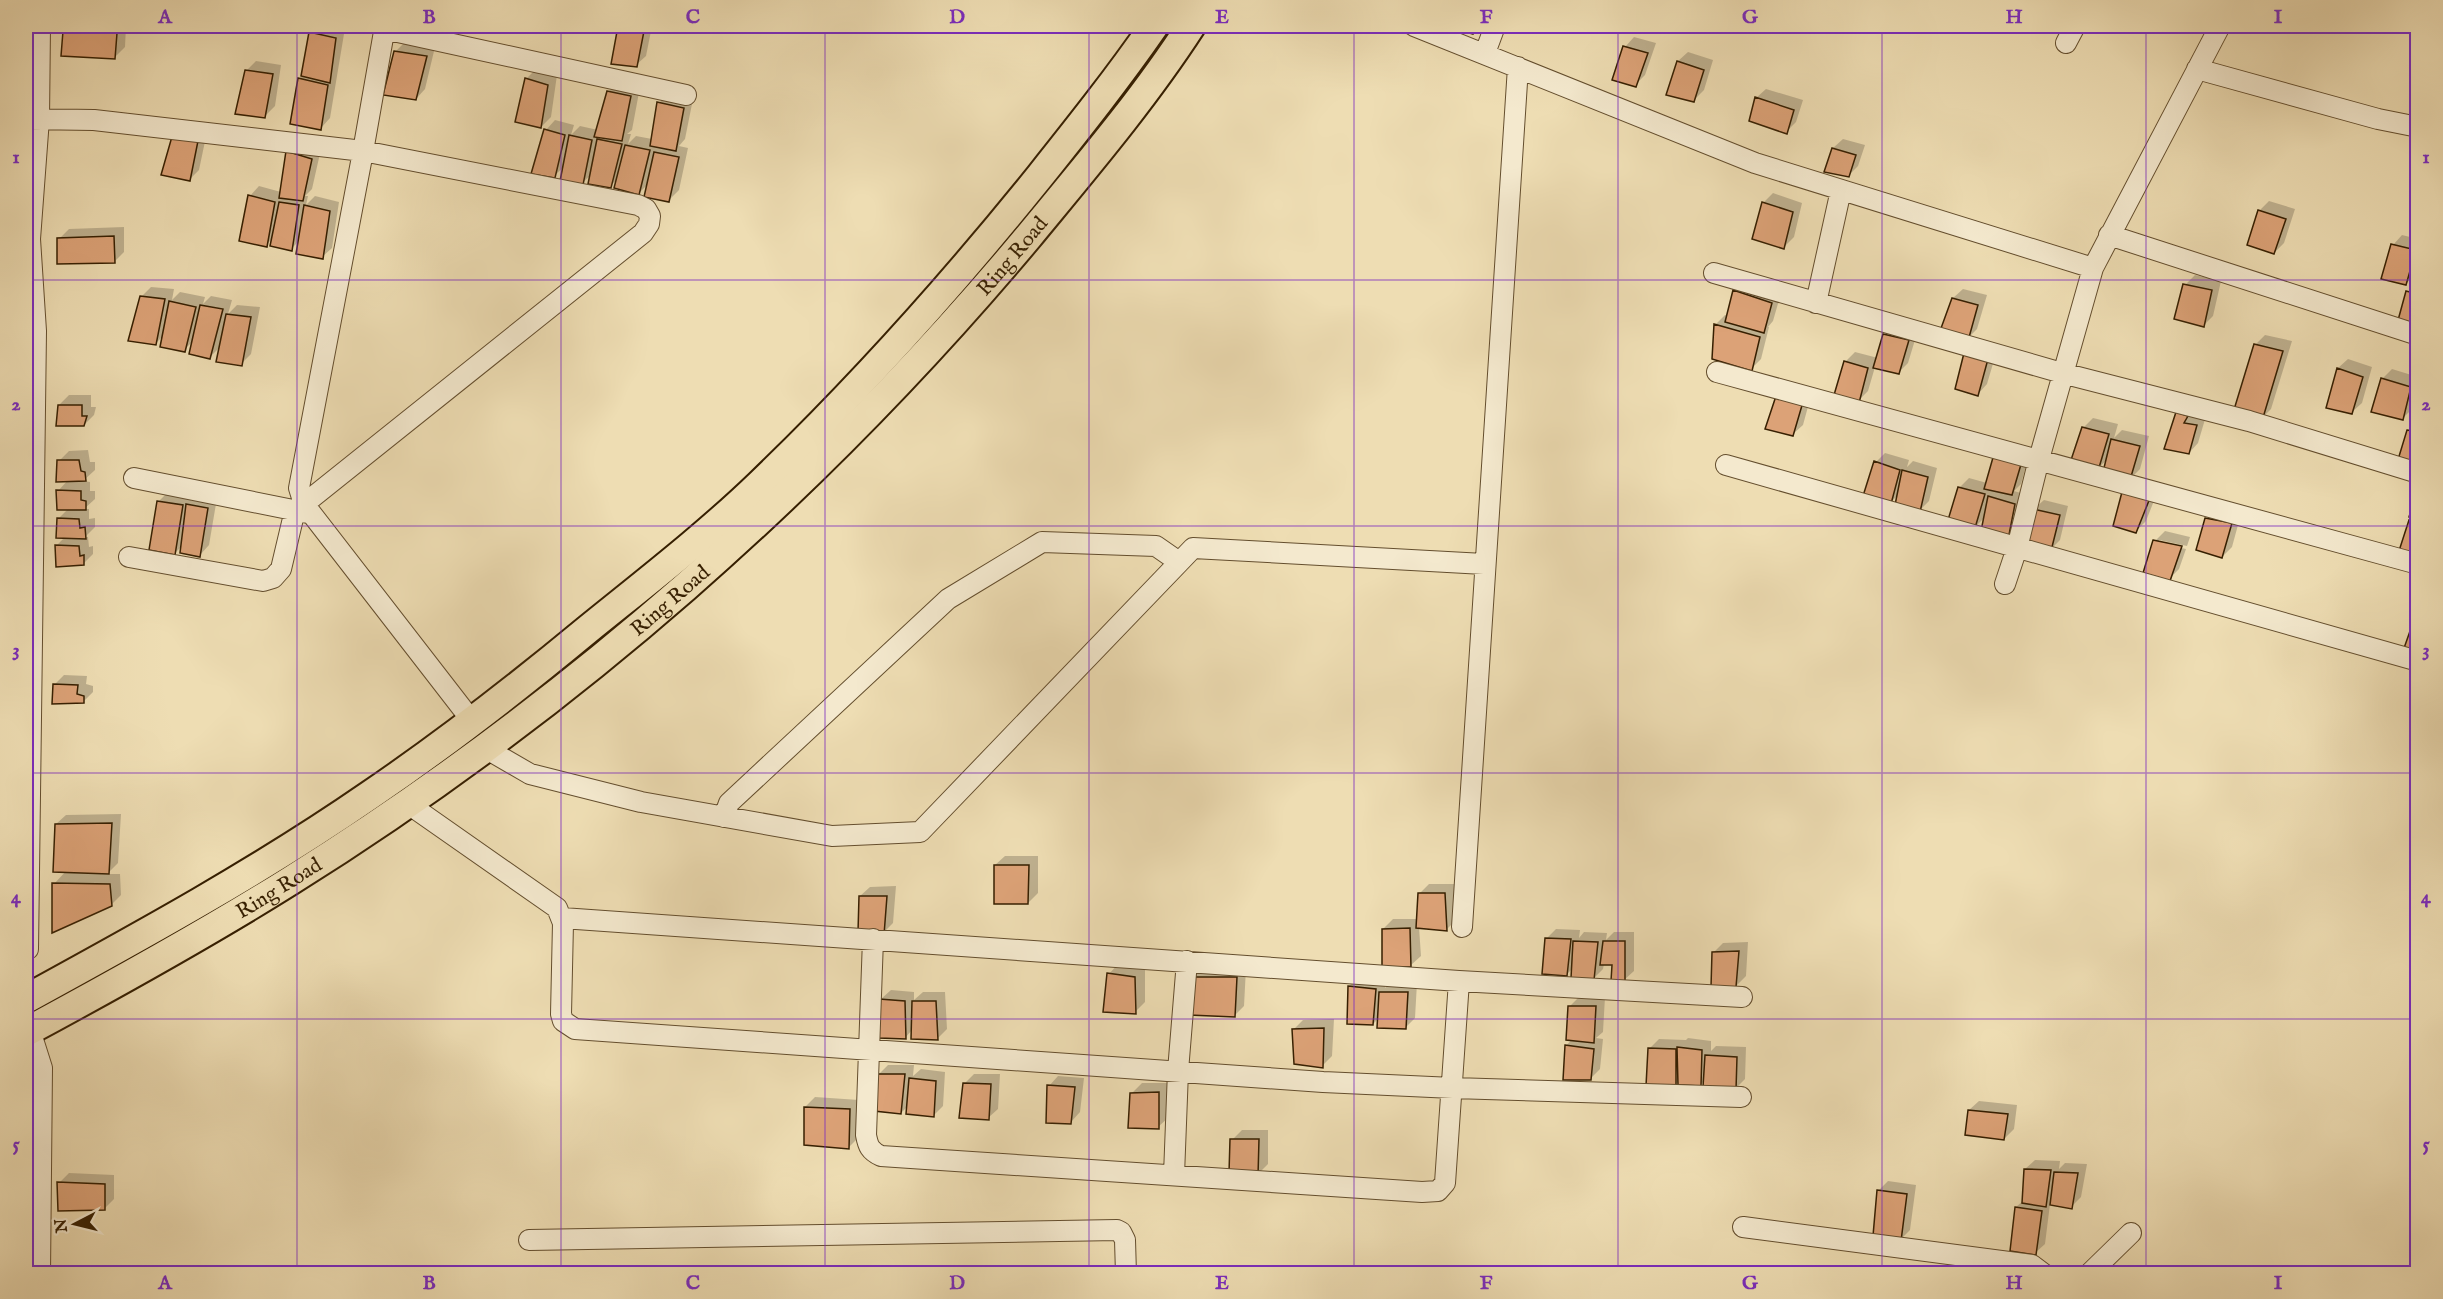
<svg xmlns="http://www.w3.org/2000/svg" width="2443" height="1299" font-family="'IM FELL English',serif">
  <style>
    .shadow { fill: #0003 }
    .building { fill: #dca277; stroke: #361f01; stroke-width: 1.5 }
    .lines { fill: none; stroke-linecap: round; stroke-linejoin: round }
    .minor-casing { stroke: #644e2e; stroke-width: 22 }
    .highway-casing { stroke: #361f01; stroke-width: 32 }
    .minor { stroke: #f4e9ce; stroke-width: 20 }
    .highway { stroke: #eeddb3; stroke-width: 28 }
    .grid { fill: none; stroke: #7b2cbf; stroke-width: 1.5; stroke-opacity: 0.55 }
    .labels { text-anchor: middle; stroke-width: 6; stroke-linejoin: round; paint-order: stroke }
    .street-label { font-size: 21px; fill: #361f01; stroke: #f4e9ce }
    .neatline { fill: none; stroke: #7b2cbf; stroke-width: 2 }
    .grid-label { font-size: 20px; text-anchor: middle; font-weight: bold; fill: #7b2cbf }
  </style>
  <rect width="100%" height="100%" fill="#eeddb3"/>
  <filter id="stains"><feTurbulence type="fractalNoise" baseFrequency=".00333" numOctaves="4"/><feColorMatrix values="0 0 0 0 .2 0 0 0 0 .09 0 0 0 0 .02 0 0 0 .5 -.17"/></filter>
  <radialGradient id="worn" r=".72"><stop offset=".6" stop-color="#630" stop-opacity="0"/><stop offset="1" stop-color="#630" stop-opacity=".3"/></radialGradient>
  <path class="shadow" d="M71,26h55l-1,21 -10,10 -50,-26z
    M318,26l27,2 -15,90 -9,10 -22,-49 4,-4 8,-42z
    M620,26h32l-6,30 -10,9 -23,-3z
    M1450,26h29l-6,6z
    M1634,37l22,6 -11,32 -10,10 -10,-38z
    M405,42l30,5 -10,42 -9,10 -21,-47z
    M41,52l-10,37 -5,-1v-35z
    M1688,52l25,8 -9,30 -10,10 -16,-39z
    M256,61l25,4 -6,41 -10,10 -19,-45z
    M536,69l21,6 -6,42 -10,10 -15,-48z
    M618,82l22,5 -8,43 -5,4h4l-3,10 8,-8 16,3 7,-36 9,-10 25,6 -8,40 -6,7 9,2 -9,42 -10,10 -21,-16 -9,9 -21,-14 -8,7 -18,-12 -10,9 -18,-16 -10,9 -8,-46 9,-10 19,5 -3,10 9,-9 18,4 10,-38z
    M1766,89l37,11 -7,22 -10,10 -30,-34z
    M208,127l-9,43 -9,9 -15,-45z
    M1843,139l22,6 -7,21 -9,9 -16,-27z
    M321,149l-9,40 -7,7h3l-2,9 9,-9 24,6 -7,46 -10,9 -23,-16 -8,8 -18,-11 -7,7 -16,-49 9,-10 22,6 6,-40z
    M1773,193l29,10 -8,34 -10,10 -21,-44z
    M2269,201l26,8 -11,34 -10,10 -15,-42z
    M124,227v25l-9,9 -56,-22 10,-10z
    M2402,235l16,4v89l-10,-36 7,-7v-11l-9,10 -13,-39z
    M2195,275l26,6 -8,35 -10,10 -18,-41z
    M1744,281l37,12 -8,28 -5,6h1l-8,32 -10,10 -38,-11 3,-34 9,-9 3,1 7,-26z
    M151,287l23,2 -2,11 8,-8 25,5 -2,7 8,-8 21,4 -4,14 9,-9 23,2 -9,47 -10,10 -20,-18 -11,11 -16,-17 -10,10 -20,-15 -9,9 -14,-47z
    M1963,289l24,6 -10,34 -10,10 -14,-41z
    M1894,325l24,5 -10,33 -9,9 -24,-5 -7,24 -10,10 -13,-39 10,-10 23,6 6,-23z
    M2265,335l27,6 -21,68 -10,10 -6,-74z
    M1997,350l-10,34 -9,10 -21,-6z
    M2348,359l24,8 -10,36 -10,9 -25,-5 11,-39z
    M2392,369l26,8v10l-6,22 -10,10 -20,-40z
    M1812,392l-9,33 -10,9 -26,-7z
    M69,395h22v12h5l-2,8 -10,10 -25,-20z
    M2178,413l28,3 -8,27 -9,10z
    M2093,418l25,6 -4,14 8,-8 27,6 -9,33 -10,10 -22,-20 -11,10 -14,-41z
    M2418,421v45l-9,-36z
    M88,450l2,12h5v8l-12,11 7,1v9h5v8l-11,10h5v10l6,-1v9l-10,10h3l1,10 4,-1v8l-10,10 -27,-18 9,-9 -7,-18 11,-11 -11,-17 10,-11 -9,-19 10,-10z
    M2030,451l-9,33 -7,7 10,3 -7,34 -9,10 -22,-22 -11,11 -16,-39 10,-10 18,5z
    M1885,453l24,7 -2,7 6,-6 24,7 -8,33 -10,10 -20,-17 -8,8 -15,-40z
    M2159,488l-13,33 -10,10 -21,-6z
    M168,492l24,3 -1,6 6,-6 20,3 -8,47 -9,10 -18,-9 -8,8 -16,-52z
    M2418,493v64l-8,-36 4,-4z
    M2044,500l24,6 -8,34 -10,10 -16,-41z
    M2216,509l25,5 -9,33 -10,10 -16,-38z
    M2165,531l25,6 -3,9 -28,-6v3l27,6 -7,20 -10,10 -14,-38z
    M64,675l23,1 -1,8 7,2v6l-10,10 -28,-18z
    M121,814l-3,49 -11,11h13l1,21 -10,10 -57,-21 12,-13 -10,-47 10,-9z
    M1005,856h33v37l-10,10 -33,-38z
    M1429,884h25l2,36 -10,10 -27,-3 2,29 -10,9 -28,-36 10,-10h25l1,-25z
    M896,886l-3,37 -10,10 -23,-37 10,-9z
    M1556,929l24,1 -1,8 5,-6 23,1 -1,7 8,-8h20v39l-10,9 -11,-16h-9l-1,5 -9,9 -21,-10 -6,6 -21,-35z
    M1748,942l-2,34 -10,10 -23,-33 10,-10z
    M1118,964l27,4v34l-10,10 -26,-38z
    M1203,968h43l-2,38 -9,9 -42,-37z
    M1359,977l26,2v9l5,-6 27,1 -2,35 -10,10 -26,-10 -6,6 -24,-38z
    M891,990l23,2v8l9,-8h22l2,37 -9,9 -26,-8 -7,8 -24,-39z
    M1579,997h26l-2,35 -7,6 7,1 -3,30 -10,10 -24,-33 6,-7 -3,-32z
    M1334,1019l-2,37 -10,10 -28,-37 9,-9z
    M1688,1038l23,3v10l5,-5 30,1 -1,32 -10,10 -30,-9 -5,5 -21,-4 -4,4 -26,-36 10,-10 27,1z
    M888,1065h26l-1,11 8,-7 24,3 -2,34 -10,10 -24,-11 -8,8 -23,-38z
    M974,1074h26l-2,35 -10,9 -24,-34z
    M1058,1076l26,2 -4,34 -9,10 -22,-36z
    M1142,1083h26v35l-10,9 -26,-34z
    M815,1097l44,3 -1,38 -10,10 -43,-41z
    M1979,1101l38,4 -3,24 -10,10 -35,-29z
    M1242,1130h26v34l-10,10 -26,-34z
    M2035,1160l25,1 -1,8 6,-6 22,1 -6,33 -10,10 -21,-3 -5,40 -10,9 -19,-46 8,-7 1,-31z
    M69,1173l45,2v24l-9,9 -46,-25z
    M1888,1181l28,4 -6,45 -10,10 -22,-49z"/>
  <path class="building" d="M618,26h27l-8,41 -26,-3z
    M1445,26h31l-3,8z
    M63,31l54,2 -2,26 -54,-3z
    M309,32l27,6 -6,45 -29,-7z
    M1623,46l25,7 -12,34 -24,-7z
    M394,51l33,5 -11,44 -33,-5z
    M26,61h6l-1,29h-5z
    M1677,61l27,9 -10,32 -28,-7z
    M245,70l28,4 -8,44 -30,-4z
    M298,78l30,7 -7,45 -31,-6z
    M525,78l23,7 -7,43 -26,-6z
    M607,91l24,5 -9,45 -28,-4z
    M1755,97l39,13 -7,24 -38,-13z
    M657,102l27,6 -8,43 -26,-5z
    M544,129l21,6 -10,43 -24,-4z
    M173,133l26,3 -9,45 -29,-6z
    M569,135l23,5 -9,45 -23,-4z
    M597,139l25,5 -11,44 -23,-4z
    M625,145l25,5 -11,45 -25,-7z
    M1832,148l24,7 -7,22 -25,-5z
    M286,151l26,8 -9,42 -24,-3z
    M654,152l25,5 -10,45 -25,-5z
    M248,195l27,7 -8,45 -28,-6z
    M279,202l20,3 -7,46 -22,-5z
    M1762,202l31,10 -9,37 -32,-10z
    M304,205l26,6 -7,48 -27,-5z
    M2258,210l28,9 -12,35 -27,-9z
    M114,236l1,27 -58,1v-26z
    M2391,244l25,6 -10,35 -25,-6z
    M2418,259v28l-8,-2z
    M2183,284l29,6 -8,37 -30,-8z
    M1733,290l39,13 -8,30 -39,-11z
    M2406,291l12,3v35l-21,-5z
    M140,296l25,3 -9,46 -28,-4z
    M1952,298l26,7 -10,36 -28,-10z
    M169,301l27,6 -11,45 -25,-5z
    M200,305l23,4 -13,50 -21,-5z
    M226,314l25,3 -9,49 -26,-4z
    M1714,324l46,13 -8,34 -40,-12z
    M1883,334l26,6 -10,34 -26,-6z
    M2254,344l29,7 -21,70 -29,-8z
    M1964,353l24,6 -10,37 -23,-7z
    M1844,361l24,7 -9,35 -25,-8z
    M2337,368l26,9 -11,37 -26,-6z
    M2381,378l30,9 -8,33 -32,-8z
    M1777,393l26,9 -10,34 -28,-7z
    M58,405h24v11h5l-3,10h-28z
    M2176,412l12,4 -4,7 13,2 -8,29 -25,-5z
    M2082,427l27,7 -11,37 -28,-8z
    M2407,430l11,2v36l-21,-5z
    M2111,439l29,7 -10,34 -27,-8z
    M1994,454l28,7 -10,34 -28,-6z
    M57,460h22l2,11 4,1 1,9 -30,1z
    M1874,461l26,9 -9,34 -28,-8z
    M1902,470l26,7 -8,35 -25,-7z
    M1958,487l27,7 -10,34 -27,-8z
    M2418,488v31l-9,-2z
    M56,490l25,1v9l5,1v9h-29z
    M2122,492l28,6 -14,35 -23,-7z
    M1988,496l27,8 -7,36 -27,-9z
    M157,501l26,4 -8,50 -26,-5z
    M186,504l22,4 -8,49 -20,-4z
    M2033,509l27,6 -9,36 -28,-6z
    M57,518l22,1 1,9 5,-1 1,12 -30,-1z
    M2205,518l27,5 -10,35 -26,-8z
    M2409,520l9,3v36l-20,-5z
    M2153,540l29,6 -12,35 -27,-8z
    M55,545l24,1 1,10 4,-1v10l-28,2z
    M2415,617l3,1v37l-15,-4z
    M53,684l25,1 -1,9 7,2v7l-32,1z
    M112,823l-3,51 -56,-2 2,-48z
    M994,865h35l-1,39h-34z
    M52,883l58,1 2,22 -60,27z
    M1418,893h27l2,38 -31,-3z
    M859,896h28l-3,39 -26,-3z
    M1410,928l1,39h-29v-38z
    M1545,938l26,1 -4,37 -25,-2z
    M1573,941l25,1 -4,38 -23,-2z
    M1603,941h22v41l-14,-1 1,-16h-12z
    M1739,951l-3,36h-25l1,-35z
    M1107,973l28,4 1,37 -33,-2z
    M1192,977h45l-2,40 -46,-2z
    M1348,986l28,3 -3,36 -26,-1z
    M1379,992h29l-2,37 -29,-1z
    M879,999l26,2 1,38 -27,-1z
    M912,1001h24l2,39 -27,-1z
    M1568,1006h28l-2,37 -28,-3z
    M1324,1028l-1,40 -29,-4 -2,-35z
    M1565,1045l29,4 -3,31h-28z
    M1677,1047l25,3 -1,36 -23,-1z
    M1648,1048l28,1v38l-30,-1z
    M1705,1055l32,2 -1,33 -33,-3z
    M877,1074h28l-4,40 -27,-3z
    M909,1078l27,3 -2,36 -28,-3z
    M963,1083l28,1 -2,36 -30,-2z
    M1047,1085l28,2 -4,37 -25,-1z
    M1159,1092v37l-31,-1 2,-35z
    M804,1107l46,2 -1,40 -45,-4z
    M1968,1110l40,4 -4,26 -39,-5z
    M1230,1139h29l-1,37 -29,-3z
    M2024,1169l27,1 -5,37 -24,-4z
    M2054,1172l24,1 -6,36 -22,-4z
    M57,1182l48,2v26l-47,1z
    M1877,1190l30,4 -6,47 -28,-5z
    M2015,1207l27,4 -6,44 -26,-4z"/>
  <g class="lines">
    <defs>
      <path id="minor" d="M385,26l-23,131 -63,331 5,16 168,217
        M1414,26l341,137 338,105
        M384,29l302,66
        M2066,43l9,-17
        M1485,53l10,-27
        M2197,69l181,50 40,8
        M26,119l68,1 269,31 275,54 8,4 4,7 -1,8 -6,9 -339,271
        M2109,235l309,100
        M1714,273l348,100 187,48 169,52
        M1816,303l25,-113
        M1717,372l701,192
        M1726,465l692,196
        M134,478l174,35
        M129,557l134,24 10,-3 8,-9 14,-59
        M2005,584l12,-36 22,-89 54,-191 127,-242
        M485,748l45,26 111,28 191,34 88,-4 273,-284 291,16
        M407,803l150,105 6,15 -2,91 2,7 12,8 748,53 130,6 288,9
        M724,817l5,-14 219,-204 94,-57 114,4 23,16
        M562,918l897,63 283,16
        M1462,927l56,-860
        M873,939l-7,196c2,11 4,16 15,21l541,36 16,-1 7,-8 14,-202
        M26,950l2,-1 8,-618 -6,-92 9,-120 1,-93
        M30,1030l12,38
        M26,1078l16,-10 -2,206
        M1174,1175l4,-104 9,-110
        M1743,1227l289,38 12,9
        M529,1240l588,-10 4,2 4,8 1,34
        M2089,1274l42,-41"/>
      <g id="highway">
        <path d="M26,999c117,-64 234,-128 344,-204 75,-51 147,-107 217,-165 58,-47 119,-94 173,-146 100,-96 193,-200 280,-308 39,-49 78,-98 114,-150"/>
        <path id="s1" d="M26,1032c89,-48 178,-97 264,-151 278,-174 529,-394 739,-645 56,-68 114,-136 162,-210"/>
      </g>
    </defs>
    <use href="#minor" class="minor-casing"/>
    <use href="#highway" class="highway-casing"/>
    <use href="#minor" class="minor"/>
    <use href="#highway" class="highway"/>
  </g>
  <path class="grid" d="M297,26v1248M561,26v1248M825,26v1248M1089,26v1248M1354,26v1248M1618,26v1248M1882,26v1248M2146,26v1248M26,280h2392M26,526h2392M26,773h2392M26,1019h2392"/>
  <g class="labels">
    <g class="street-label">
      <text dy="7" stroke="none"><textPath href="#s1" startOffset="1263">Ring Road</textPath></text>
      <text dy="7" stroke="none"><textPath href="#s1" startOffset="777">Ring Road</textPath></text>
      <text dy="7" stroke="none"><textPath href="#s1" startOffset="291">Ring Road</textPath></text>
    </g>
  </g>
  <rect width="2443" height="1299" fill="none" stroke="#eeddb3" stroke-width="66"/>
  <g transform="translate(75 1224) rotate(263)" stroke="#f4e9ce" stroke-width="4.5" paint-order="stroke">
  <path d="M0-4.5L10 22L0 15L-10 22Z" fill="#361f01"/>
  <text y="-9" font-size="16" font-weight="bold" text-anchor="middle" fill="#361f01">N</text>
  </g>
  <rect x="33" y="33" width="2377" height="1233" class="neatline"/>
  <g class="grid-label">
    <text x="165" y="23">A</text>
    <text x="429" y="23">B</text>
    <text x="693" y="23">C</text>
    <text x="957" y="23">D</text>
    <text x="1222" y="23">E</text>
    <text x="1486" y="23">F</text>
    <text x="1750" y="23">G</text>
    <text x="2014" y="23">H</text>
    <text x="2278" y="23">I</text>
    <text x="16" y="163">1</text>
    <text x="2426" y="163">1</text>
    <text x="16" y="410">2</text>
    <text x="2426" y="410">2</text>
    <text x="16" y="656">3</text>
    <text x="2426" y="656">3</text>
    <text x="16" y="903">4</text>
    <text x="2426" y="903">4</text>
    <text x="16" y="1150">5</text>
    <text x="2426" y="1150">5</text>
    <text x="165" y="1289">A</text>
    <text x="429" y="1289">B</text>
    <text x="693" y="1289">C</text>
    <text x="957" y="1289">D</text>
    <text x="1222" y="1289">E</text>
    <text x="1486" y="1289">F</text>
    <text x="1750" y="1289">G</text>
    <text x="2014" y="1289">H</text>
    <text x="2278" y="1289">I</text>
  </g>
  <rect width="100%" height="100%" filter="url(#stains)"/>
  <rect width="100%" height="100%" fill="url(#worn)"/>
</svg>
